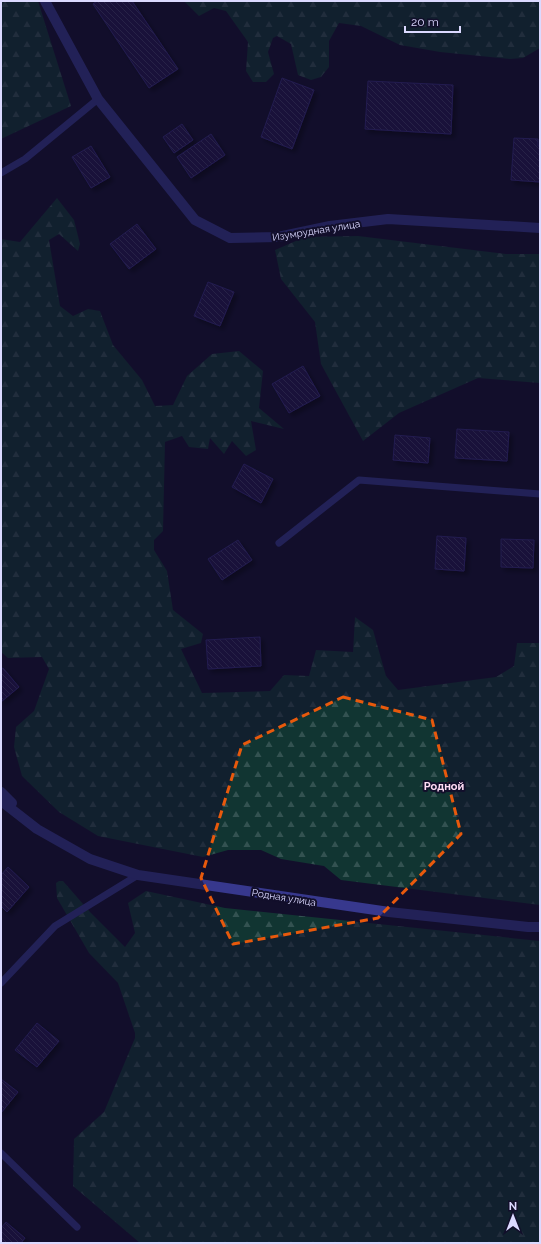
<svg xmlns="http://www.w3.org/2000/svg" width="541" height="1244" font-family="Raleway,sans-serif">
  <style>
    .forest { fill: url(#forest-firs) }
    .building { fill: url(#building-back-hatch); stroke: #362a7b; filter: url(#shadow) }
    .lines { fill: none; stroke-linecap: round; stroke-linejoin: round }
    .service { stroke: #37388d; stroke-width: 7 }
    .minor { stroke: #37388d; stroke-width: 10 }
    .tertiary { stroke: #37388d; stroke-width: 10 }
    .marked { fill: none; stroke: #e8590c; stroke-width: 3; stroke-dasharray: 8 5; stroke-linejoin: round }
    .labels { text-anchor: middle; stroke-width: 4; stroke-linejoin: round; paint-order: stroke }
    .street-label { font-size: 10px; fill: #dbd9ff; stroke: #120f2b }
    .neighbourhood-label { font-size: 11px; font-weight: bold; fill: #ffdbf4; stroke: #120f2b }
  </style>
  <defs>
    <pattern id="forest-firs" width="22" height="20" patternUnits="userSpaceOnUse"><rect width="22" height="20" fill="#113532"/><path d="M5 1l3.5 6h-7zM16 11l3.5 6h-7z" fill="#335251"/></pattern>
    <pattern id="building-back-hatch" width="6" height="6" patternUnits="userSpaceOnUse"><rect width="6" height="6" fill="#21194d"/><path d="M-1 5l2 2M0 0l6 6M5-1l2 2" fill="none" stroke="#413a68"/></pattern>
    <filter id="shadow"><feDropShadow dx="3.5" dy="3.5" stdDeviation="2" flood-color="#0009"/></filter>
  </defs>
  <rect width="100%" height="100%" fill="#120f2b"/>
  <path class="forest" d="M1,1h37l33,105 -70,33z
    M184,1h356v47l-17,10 -13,1 -70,-7 -40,-7 -39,-19 -22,-3 -10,18v26l-8,10 -10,3 -13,-5 -7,-31 -14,-8 -4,2 -5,14 6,22 -8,8h-13l-7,-11 2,-29 -22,-31 -12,-3 -15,8z
    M57,198l17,22 6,24 -2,7 -19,-17 -10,6 11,66 13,10 15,-7 12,2 13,34 29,35 13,26 18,-1 14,-29 25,-22 27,-3 24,20 -4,37 25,21 -33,-8 5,29 -10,6 -14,-15 -8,13 -14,-16 -2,11 -19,-2 -7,-11 -17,6 -2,89 -9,9v10l13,21 6,39 30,24 -2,9 -20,6 21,44 68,-2 14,-16 25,1 7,-26 37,2 2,-35 18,13 13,46 12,14 98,-13 18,-11 3,-23h23v262l-199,-25 -17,-14 -43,-7 -20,-9h-33l-25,7 -105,-21 -39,-24 -37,-36 -8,-29 2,-20 18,-16 15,-42 -7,-12 -34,1 -7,-6v-413l19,3z
    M358,236l148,18h34v129l-62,-5 -79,35 -36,28 -42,-77 -6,-42 -34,-43 -6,-29 30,-13z
    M59,881h4l27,31 35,35 10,-14 -7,-30 18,-12 79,17 315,33v302h-400l-67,-57 1,-47 30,-27 31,-74v-5l-17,-50 -29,-30 -32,-55 -1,-15z"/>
  <path class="building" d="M97,1h35l46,68 -29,19 -56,-84z
    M282,78l32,12 -22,59 -31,-12z
    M368,81l85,4 -2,49 -86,-5z
    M182,124l11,16 -19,13 -11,-16z
    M211,134l14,21 -34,23 -14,-21z
    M514,138l24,1v7h2v36l-29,-2z
    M91,146l19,31 -19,11 -19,-31z
    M137,224l19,25 -27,20 -19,-25z
    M208,282l26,10 -14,34 -26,-10z
    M303,366l17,30 -31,17 -17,-29z
    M457,429l52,3 -2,29 -52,-3z
    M395,435l35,3 -2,25 -35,-3z
    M244,464l29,15 -12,24 -29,-16z
    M437,536l29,2 -2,33 -29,-2z
    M501,539l33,1 -1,28 -32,-1z
    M238,540l14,20 -30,20 -14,-21z
    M260,637l1,29 -53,3 -2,-29z
    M3,668l16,19 -18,15v-33z
    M8,867l21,20 -22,25 -6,-6v-31z
    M37,1023l22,18 -22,26 -22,-17z
    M1,1079l17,13 -17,21z
    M6,1222l19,16 -4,5h-20v-15z"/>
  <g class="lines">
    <path class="service" d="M1,173l24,-14 73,-60
      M279,543l80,-63 181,14
      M1,983l54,-57 83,-51
      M1,1153l76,74"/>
    <path class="minor" d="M45,1l53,98 97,121 35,18 48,-1 52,-11 58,-7 152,9"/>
    <path class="tertiary" d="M1,792l11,11
      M1,801l36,28 53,30 48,16 251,37 139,15h12"/>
  </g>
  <path d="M0 0H541V1244H0ZM343,697l89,23 29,114 -83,84 -145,26 -32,-66 41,-133z" fill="#120f2b" fill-opacity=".55" fill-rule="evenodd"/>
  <path class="marked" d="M343,697l89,23 29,114 -83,84 -145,26 -32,-66 41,-133z"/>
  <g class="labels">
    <g class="street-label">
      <text transform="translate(316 230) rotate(-9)" y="4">Изумрудная улица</text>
      <text transform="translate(284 897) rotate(9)" y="4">Родная улица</text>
    </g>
    <g class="neighbourhood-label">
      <text x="444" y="790">Родной</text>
    </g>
  </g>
  <rect width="541" height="1244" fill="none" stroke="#dbd9ff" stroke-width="4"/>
  <g transform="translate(513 1216)" stroke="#120f2b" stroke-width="3" paint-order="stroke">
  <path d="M0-3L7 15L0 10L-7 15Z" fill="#dbd9ff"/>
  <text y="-6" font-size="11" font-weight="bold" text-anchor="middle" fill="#dbd9ff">N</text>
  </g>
  <path d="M405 26v6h55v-6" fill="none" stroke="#dbd9ff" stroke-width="2"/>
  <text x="411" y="26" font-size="12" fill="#dbd9ff" stroke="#120f2b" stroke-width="3" paint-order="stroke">20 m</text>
</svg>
